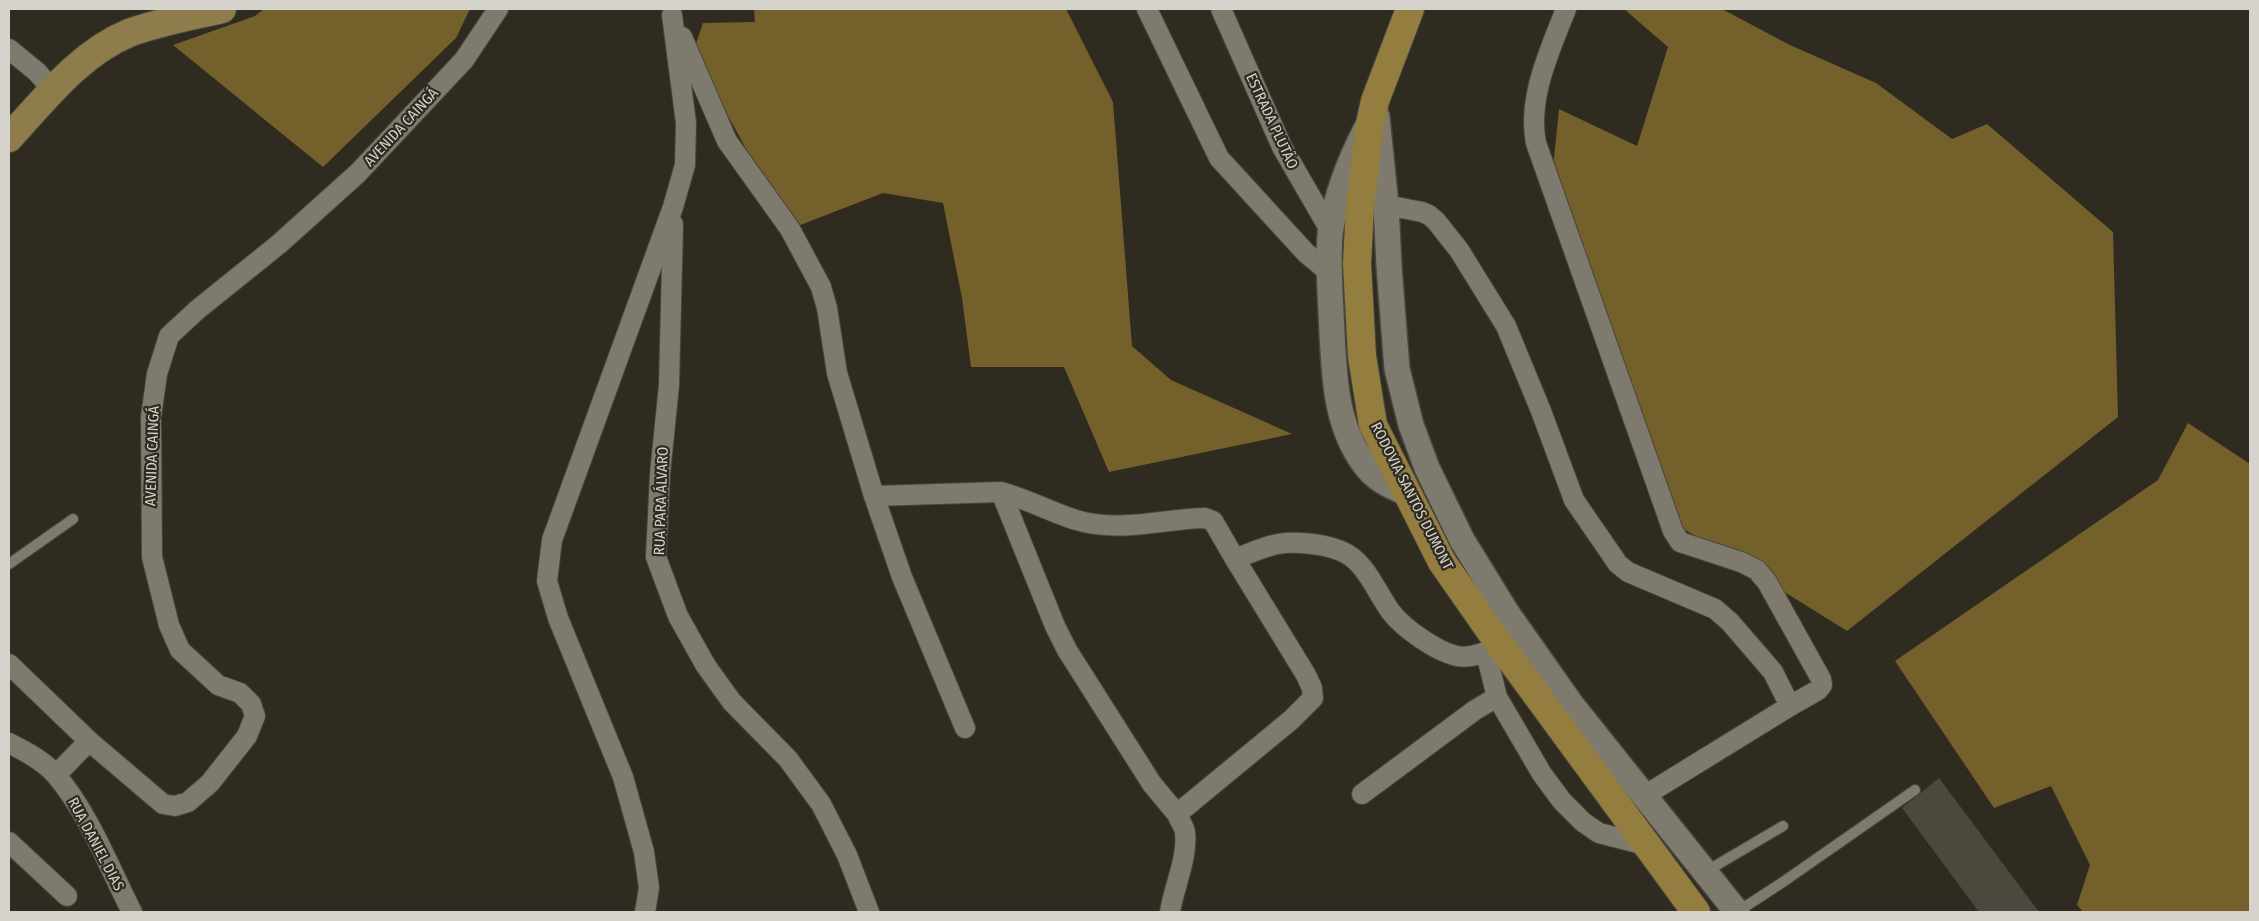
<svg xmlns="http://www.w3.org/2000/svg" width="2259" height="921" font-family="'Fira Sans Condensed',sans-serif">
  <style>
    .forest { fill: #73602b }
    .building { fill: #4c483d }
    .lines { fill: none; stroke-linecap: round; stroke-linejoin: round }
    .service-casing { stroke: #48463c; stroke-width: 12 }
    .minor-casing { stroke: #48463c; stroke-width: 22 }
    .tertiary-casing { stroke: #48463c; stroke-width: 28 }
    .primary-casing { stroke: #48463c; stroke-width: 30 }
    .trunk-casing { stroke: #48463c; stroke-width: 30 }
    .service { stroke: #7e7a6e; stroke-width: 10 }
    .minor { stroke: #7e7a6e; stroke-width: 20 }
    .tertiary { stroke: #7e7a6e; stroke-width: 25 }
    .primary { stroke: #8e7d4b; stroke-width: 28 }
    .trunk { stroke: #947e3f; stroke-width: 28 }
    .labels { text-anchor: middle; stroke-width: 4.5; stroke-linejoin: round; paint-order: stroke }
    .street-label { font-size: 15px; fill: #d5d3cc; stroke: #2f2b21 }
  </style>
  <rect width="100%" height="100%" fill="#2f2b21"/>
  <path class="forest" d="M264,9h206l-14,29 -133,129 -150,-122 82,-29z
    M754,9h312l47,93 19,244 39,34 121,54 -183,38 -45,-105h-93l-9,-69 -19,-95 -60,-10 -93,36 -97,-177 10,-29 52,-1z
    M1624,9h98l68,36 86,38 76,56 35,-15 126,108 5,185 -271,214 -168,-105 -128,-338 8,-79 78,37 31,-99z
    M2188,423l62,41v448h-167l-6,-7 13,-40 -39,-79 -57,22 -99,-147 263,-181z"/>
  <path class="building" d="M1939,778l100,134h-60l-77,-104z"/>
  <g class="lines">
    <defs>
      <path id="service" d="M9,564l64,-45
        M1705,872l78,-46
        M1737,912l46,-30 132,-92"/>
      <path id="minor" d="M1147,9l72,149 87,95 24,20
        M1221,9l61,138 48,83
        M1566,9c-16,41 -39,89 -30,134l137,388 7,11 61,20 16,8 10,12 54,97 1,6 -4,5 -28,16
        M682,37l45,104 63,88 31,58 6,21 10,65 37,123
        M9,49l28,23 16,18
        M1386,205l36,7 7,3 7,6 23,29 47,76 35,85 33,89 44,64 10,8 87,37 15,13 43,50 17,34 -146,90
        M673,224l-4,161 -9,89 -4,83 22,59 28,50 26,36 56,57 33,45 26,51 22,57
        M1001,492l54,134 12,24 85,134 25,30
        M1486,653l11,44 45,77 20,27 21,21 16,11 43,11 7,9
        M9,664l80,77 74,63 12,2 13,-4 22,-19 37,-47 8,-20 -4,-12 -11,-11 -22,-8 -38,-35 -11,-25 -17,-68 -1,-140 6,-43 12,-38 28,-26 82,-66 79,-71 106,-113 34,-51
        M965,728l-63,-151 -28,-81 127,-4c26,7 50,20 75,28 44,13 86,-1 129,-2l8,3 22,38c13,-5 28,-12 43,-15 18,-3 46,0 63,7 25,10 35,41 50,61 12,16 46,40 66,44 15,3 30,-4 43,-11
        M9,743c16,8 35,18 47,32 33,39 53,92 76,137
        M56,775l33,-34
        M1362,794l113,-84 22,-13
        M9,842l58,54
        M645,912l4,-24 -5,-36 -21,-75 -65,-159 -11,-37 5,-41 121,-333 12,-42 1,-42 -14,-108
        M1170,912c4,-26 18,-54 15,-80 -1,-6 -6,-12 -8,-18l114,-94 22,-22 -1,-10 -6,-13 -71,-116"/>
      <path id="tertiary" d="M1377,117l9,88 3,61 8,103 14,56 16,43 35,72 45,73 64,91 166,208
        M1366,129c-16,31 -29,64 -35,99 -4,22 -1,61 0,84 3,54 1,116 39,159 10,11 25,17 39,23"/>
      <path id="primary" d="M9,138c35,-38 71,-85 120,-105 30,-11 63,-17 93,-24"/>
      <path id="trunk" d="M1410,9l-35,92 -5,22 -10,83 -3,58 5,92 11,69 69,137 58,83 196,267"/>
    </defs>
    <use href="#service" class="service-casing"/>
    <use href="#minor" class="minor-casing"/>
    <use href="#tertiary" class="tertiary-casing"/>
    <use href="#primary" class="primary-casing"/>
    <use href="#trunk" class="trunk-casing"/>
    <use href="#service" class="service"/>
    <use href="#minor" class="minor"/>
    <use href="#tertiary" class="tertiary"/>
    <use href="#primary" class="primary"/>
    <use href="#trunk" class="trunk"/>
  </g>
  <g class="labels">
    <g class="street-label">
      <text transform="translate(1272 121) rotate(65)" y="5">ESTRADA PLUTÃO</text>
      <text transform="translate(401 127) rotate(-47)" y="5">AVENIDA CAINGÁ</text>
      <text transform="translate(152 456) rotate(-88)" y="5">AVENIDA CAINGÁ</text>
      <text transform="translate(1412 496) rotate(63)" y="5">RODOVIA SANTOS DUMONT</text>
      <text transform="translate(661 501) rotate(-88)" y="5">RUA PARA ÁLVARO</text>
      <text transform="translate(96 844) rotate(62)" y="5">RUA DANIEL DIAS</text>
    </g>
  </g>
  <rect width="2259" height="921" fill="none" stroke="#d5d3cc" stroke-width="20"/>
</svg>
